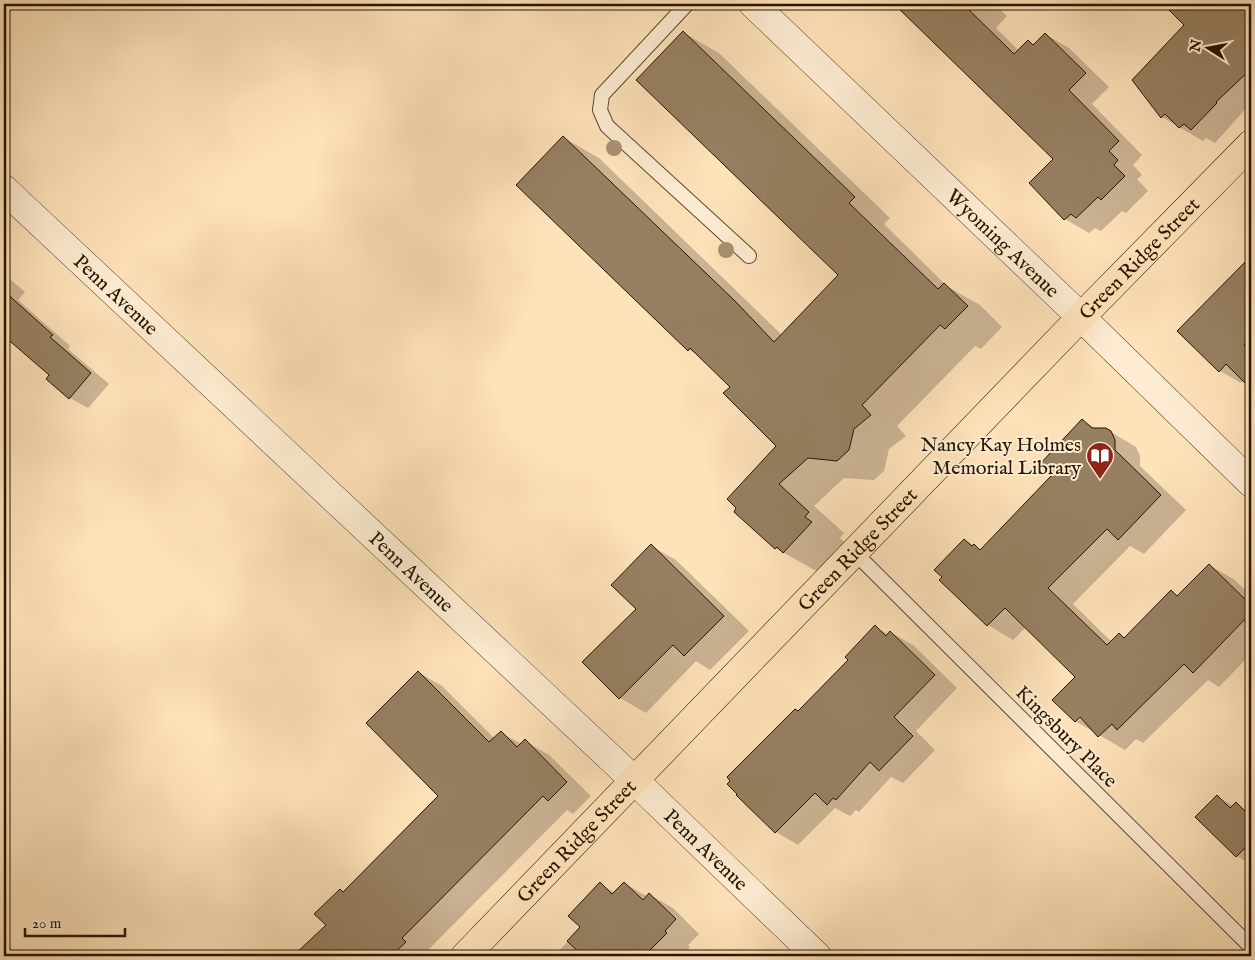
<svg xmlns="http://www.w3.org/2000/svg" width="1255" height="960" font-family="'IM FELL English',serif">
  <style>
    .shadow { fill: #0003 }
    .building { fill: #968061; stroke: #251501 }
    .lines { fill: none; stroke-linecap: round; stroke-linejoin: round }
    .service-casing { stroke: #5b482f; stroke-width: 16 }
    .minor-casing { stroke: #5b482f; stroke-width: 29 }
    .secondary-casing { stroke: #251501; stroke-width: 29 }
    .primary-casing { stroke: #251501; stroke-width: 29 }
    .service { stroke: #feecd2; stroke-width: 14 }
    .minor { stroke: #feecd2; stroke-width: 28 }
    .secondary { stroke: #feecd2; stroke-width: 28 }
    .primary { stroke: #fee2b9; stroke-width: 28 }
    .tree { fill: #a99272 }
    .labels { text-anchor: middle; stroke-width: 4; stroke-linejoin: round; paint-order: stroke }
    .street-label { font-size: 20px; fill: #251501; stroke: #feecd2 }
    .poi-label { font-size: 20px; fill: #251501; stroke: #feecd2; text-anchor: end }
  </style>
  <rect width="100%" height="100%" fill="#fee2b9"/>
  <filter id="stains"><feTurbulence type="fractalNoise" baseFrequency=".004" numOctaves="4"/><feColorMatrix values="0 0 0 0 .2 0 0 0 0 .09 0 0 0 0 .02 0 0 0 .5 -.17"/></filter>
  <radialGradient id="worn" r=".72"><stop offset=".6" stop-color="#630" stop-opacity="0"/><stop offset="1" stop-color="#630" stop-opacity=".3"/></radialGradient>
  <path class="shadow" d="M896,4h99l12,12 -11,12 23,23 9,-10 7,4 10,-11 24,14 40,39 -17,17 50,51 -9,10 9,10 -5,4 11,12 -22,22 -4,-2 -21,20 -6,-3 -6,5 -24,-14 -10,-60z
    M1164,4h87v99l-36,40 -9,-5 -3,3 -41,-24 -28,-37 52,-55z
    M684,33l35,20 171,165 -6,6 64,63 32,18 22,22 -21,22 -6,-3 -78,80 9,10 -17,13 -5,22 -10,9 -30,-2 -30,28 30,27 -4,5 7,6 -27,29 -45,-25 3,-102 -46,-59 -31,-30 -12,-7 -125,-212 35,20 183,177 58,-60z
    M1251,251v135l-7,-6 -3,3 -21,-12 31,-113 -4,-3z
    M4,274l21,18 -7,8 52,46 -2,3 41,35 -21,24 -18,-10 -19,-23 -47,-46z
    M1083,421l14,8h9l30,18 4,9v10l46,44 -42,44 -14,-8 -57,58 39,38 7,-7 6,4 47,-47 7,4 30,-31 26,15 16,16v58l-32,33 -11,-7 -65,63 -7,-4 -11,11 -50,-29 2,-44 -51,-50 -13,13 -25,-15 -24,-85 17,10 72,-74z
    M651,546l25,14 73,71 -39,39 -14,-9 -50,52 -26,-15 -36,-36 53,-53z
    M875,627l13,7 2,-2 23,13 44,43 -41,43 19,19 -32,33 -12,-6 -32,35 -3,-2 -6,6 -15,-8 -37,37 -22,-13 -38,-37 60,-83 51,-52z
    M418,672l24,14 53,53 6,-6 21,11 3,-3 24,14 42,41 -18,18 -6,-4 -142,143 4,3h-134l32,-31 13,-35 5,3 95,-97z
    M1217,797l17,9 2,-2 15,9v52l-14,-9z
    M624,883l24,14 2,-2 23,13 26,26 -11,11 2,2 -9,9h-127l28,-29 18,-43 15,9z"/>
  <path class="building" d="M894,4h69l51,50 14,-14 5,5 12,-12 41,40 -17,17 50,51 -10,10 9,9 -4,5 11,11 -24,24 -3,-3 -22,21 -5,-4 -7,6 -35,-37 24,-24z
    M1163,4h88v65l-35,33 1,1 -26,27 -7,-6 -5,4 -14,-14 -4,4 -29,-38 52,-55z
    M683,31l172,166 -6,6 89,86 6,-6 24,23 -23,23 -5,-4 -78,80 9,10 -17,14 -5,21 -12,11 -29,-3 -29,26 30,28 -4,5 7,5 -29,31 -6,-6 -2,2 -41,-37 2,-4 -9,-9 49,-53 -53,-53 7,-6 -40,-39 -2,3 -172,-166 47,-49 172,165 39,41 64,-67 -202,-195z
    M1251,256v81l-7,8 7,7v37l-25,-25 -7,8 -42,-41z
    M4,291l49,44 -3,2 41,36 -22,26 -23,-20 3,-4 -45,-39z
    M1082,419l10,9h14l5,3 4,9v10l46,45 -43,45 -11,-11 -59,59 59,57 12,-12 5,5 47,-48 6,6 32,-32 42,41v8l-58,60 -9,-9 -67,66 -5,-6 -14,13 -18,-20 -5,5 -23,-22 23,-23 -70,-69 -18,18 -48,-46 3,-3 -8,-7 30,-31 8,7 2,-2 6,6 71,-74 -12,-11z
    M651,544l73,72 -40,40 -11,-11 -54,54 -37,-37 54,-53 -25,-24z
    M875,625l11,11 4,-5 45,44 -41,42 19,19 -34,35 -9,-9 -34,38 -3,-2 -6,7 -12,-12 -40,40 -39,-38 1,-1 -10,-10 3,-3 -3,-4 68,-68 3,2 50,-51 -3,-3z
    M418,671l71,71 12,-11 16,16 8,-8 42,43 -19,19 -5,-5 -141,142 4,4 -15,14h-98l33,-31 -12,-11 26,-25 3,3 95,-96 -72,-73z
    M1217,795l13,13 6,-6 15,15v25l-15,15 -41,-40z
    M600,882l12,12 12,-12 19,18 6,-7 27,26 -11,12 2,2 -23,23h-61l-16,-15 13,-14 -12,-11z"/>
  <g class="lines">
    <defs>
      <path id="service" d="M687,4l-85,91 -2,15 7,16 142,130
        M855,553l396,394"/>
      <g id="minor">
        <path id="s1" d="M753,4l328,313"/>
        <path id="s2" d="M4,189l630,591 183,176"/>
      </g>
      <path id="secondary" d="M1081,317l170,166"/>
      <g id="primary">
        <path id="s3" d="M465,956l616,-639 170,-173"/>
      </g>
    </defs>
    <use href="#service" class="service-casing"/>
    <use href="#minor" class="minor-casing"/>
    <use href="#secondary" class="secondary-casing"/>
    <use href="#primary" class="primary-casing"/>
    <use href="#service" class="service"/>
    <use href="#minor" class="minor"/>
    <use href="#secondary" class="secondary"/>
    <use href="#primary" class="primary"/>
  </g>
  <g class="tree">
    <circle cx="614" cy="148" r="8"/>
    <circle cx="726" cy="250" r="8"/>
  </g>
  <defs>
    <symbol id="library-pin" viewBox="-11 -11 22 30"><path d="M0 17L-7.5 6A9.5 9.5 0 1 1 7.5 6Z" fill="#8f2418" stroke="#feecd2"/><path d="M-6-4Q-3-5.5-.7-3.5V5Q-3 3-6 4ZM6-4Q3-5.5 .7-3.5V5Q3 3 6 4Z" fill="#fff"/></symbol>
  </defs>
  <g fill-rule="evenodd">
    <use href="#library-pin" x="1084" y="440" width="32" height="43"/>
  </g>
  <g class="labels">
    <g class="street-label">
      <text dy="7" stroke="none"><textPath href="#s1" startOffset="346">Wyoming Avenue</textPath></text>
      <text dy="7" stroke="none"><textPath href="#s3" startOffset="970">Green Ridge Street</textPath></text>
      <text dy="7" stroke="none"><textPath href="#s2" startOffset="154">Penn Avenue</textPath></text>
      <text dy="7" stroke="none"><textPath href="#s3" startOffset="565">Green Ridge Street</textPath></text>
      <text dy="7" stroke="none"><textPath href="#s2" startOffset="559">Penn Avenue</textPath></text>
      <text transform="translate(1067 736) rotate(45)" y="7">Kingsbury Place</text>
      <text dy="7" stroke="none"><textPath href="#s3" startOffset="160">Green Ridge Street</textPath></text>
      <text dy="7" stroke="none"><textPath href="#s2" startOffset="964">Penn Avenue</textPath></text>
    </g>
    <g class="poi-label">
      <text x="1081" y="451">Nancy Kay Holmes<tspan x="1081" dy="23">Memorial Library</tspan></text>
    </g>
  </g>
  <rect width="1255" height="960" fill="none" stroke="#fee2b9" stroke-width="20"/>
  <rect x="5" y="5" width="1245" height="950" fill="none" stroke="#251501" stroke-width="2.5"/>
  <rect x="10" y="10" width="1235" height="940" fill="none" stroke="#251501"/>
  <g transform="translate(1208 48) rotate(281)" stroke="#feecd2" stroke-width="4" paint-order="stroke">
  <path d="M0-4L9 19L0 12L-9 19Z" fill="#251501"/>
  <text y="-8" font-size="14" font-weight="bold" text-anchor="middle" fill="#251501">N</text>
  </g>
  <path d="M25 928v8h100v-8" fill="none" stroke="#251501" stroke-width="2.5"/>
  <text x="32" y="928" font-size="15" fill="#251501" stroke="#feecd2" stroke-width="4" paint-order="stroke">20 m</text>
  <rect width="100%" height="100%" filter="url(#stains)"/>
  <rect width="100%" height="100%" fill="url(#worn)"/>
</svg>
